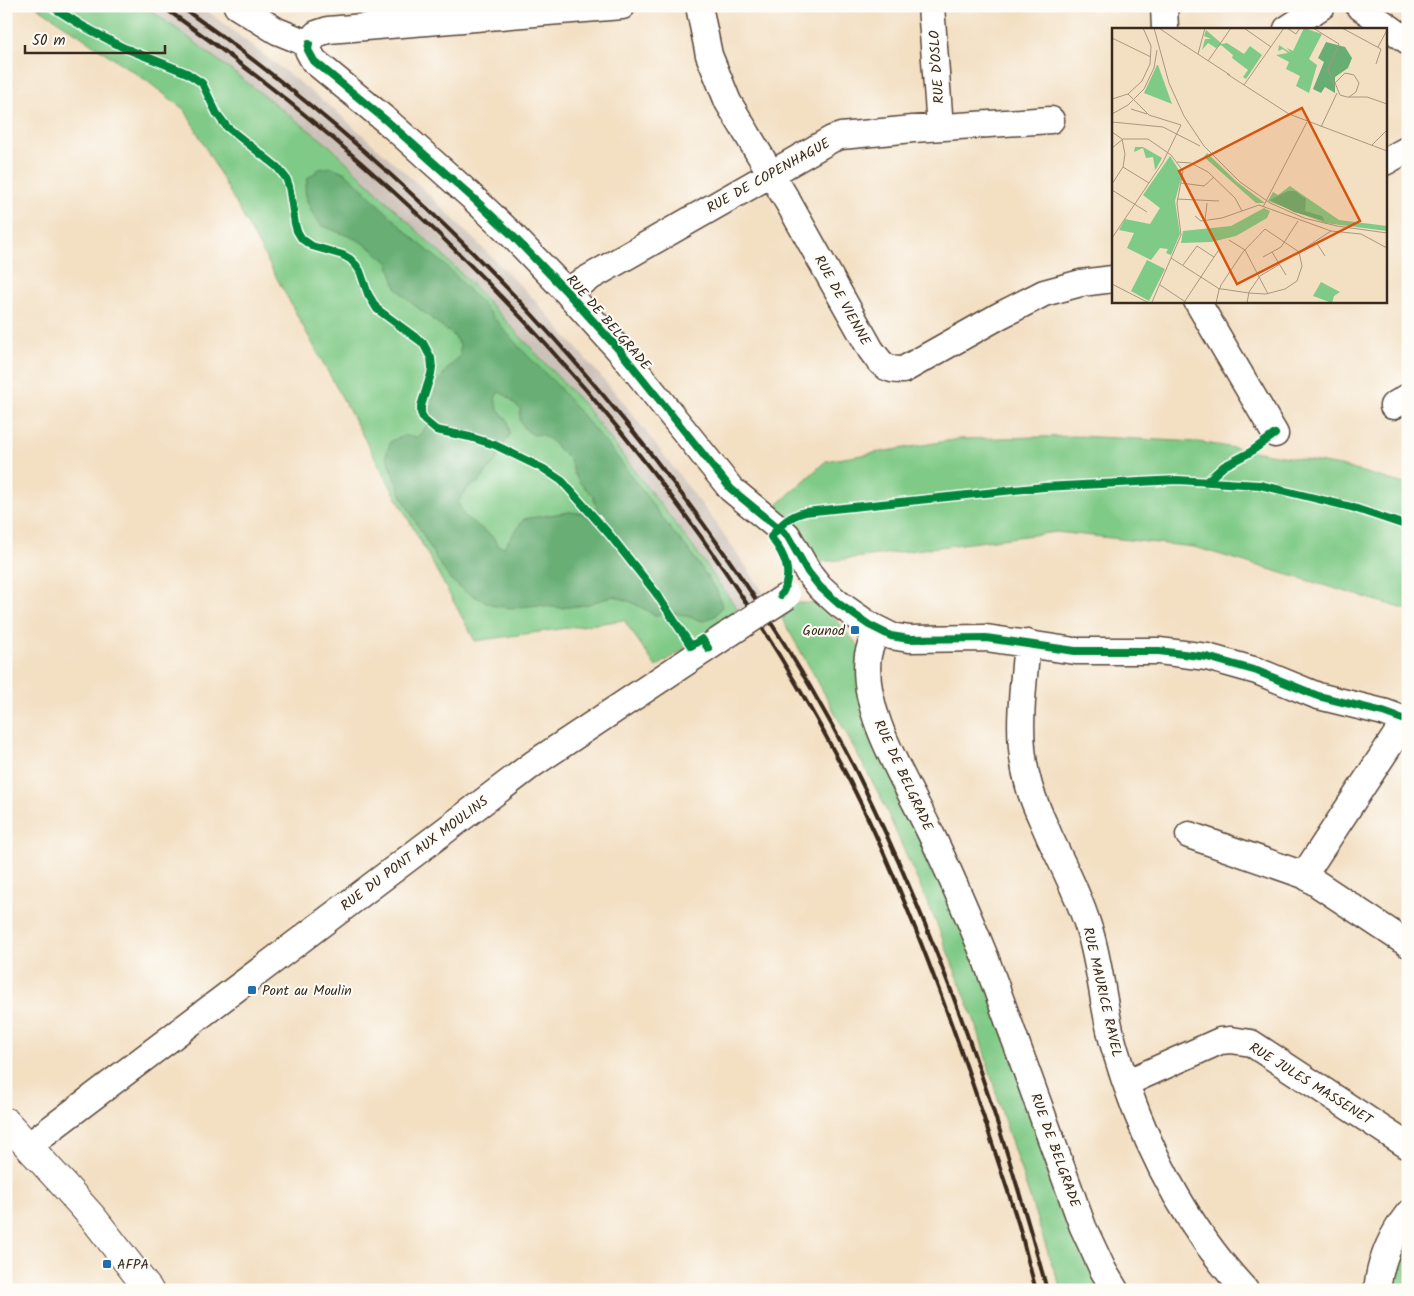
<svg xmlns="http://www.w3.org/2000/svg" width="1414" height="1296" font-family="Kalam,sans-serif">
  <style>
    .industrial { fill: #cdc2b9 }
    .green { fill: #80ca87; stroke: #5e7a52 }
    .forest { fill: #68ae74; stroke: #526c49; fill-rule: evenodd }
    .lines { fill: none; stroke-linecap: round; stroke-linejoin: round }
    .minor-casing { stroke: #574537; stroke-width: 29 }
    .major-casing { stroke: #574537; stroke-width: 30 }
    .minor { stroke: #fff; stroke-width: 26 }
    .major { stroke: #fff; stroke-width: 28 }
    .rail { stroke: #3b2a1e; stroke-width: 4 }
    .minor-bridge-casing { stroke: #574537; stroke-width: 29; stroke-linecap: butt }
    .minor-bridge { stroke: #fff; stroke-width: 26 }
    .cycleway-casing { stroke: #fdfcf7; stroke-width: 11 }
    .cycleway { stroke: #00873e; stroke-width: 8 }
    .poi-dot { fill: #1f6fb2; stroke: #fdfcf7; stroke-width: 2 }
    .labels { text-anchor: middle; stroke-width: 4; stroke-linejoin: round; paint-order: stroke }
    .street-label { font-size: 14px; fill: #3b2a1e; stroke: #fdfcf7 }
    .poi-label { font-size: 14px; fill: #3b2a1e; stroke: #fdfcf7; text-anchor: start }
    .inset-road { fill: none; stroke: #a99780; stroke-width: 1 }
    .view { fill: #d7540e; fill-opacity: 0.15; stroke: #d7540e; stroke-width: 2.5 }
    .inset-edge { fill: none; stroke: #3b2a1e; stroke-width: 2.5 }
  </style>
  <rect width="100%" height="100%" fill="#fdfcf7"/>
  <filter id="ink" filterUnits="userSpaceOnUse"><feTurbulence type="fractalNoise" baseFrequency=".02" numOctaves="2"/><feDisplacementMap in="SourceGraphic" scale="10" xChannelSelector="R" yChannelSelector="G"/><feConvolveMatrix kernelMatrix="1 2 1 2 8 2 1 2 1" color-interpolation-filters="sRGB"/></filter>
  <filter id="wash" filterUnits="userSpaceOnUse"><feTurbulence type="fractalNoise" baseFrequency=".0096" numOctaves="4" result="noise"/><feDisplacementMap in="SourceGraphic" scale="20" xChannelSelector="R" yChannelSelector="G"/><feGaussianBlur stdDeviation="1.12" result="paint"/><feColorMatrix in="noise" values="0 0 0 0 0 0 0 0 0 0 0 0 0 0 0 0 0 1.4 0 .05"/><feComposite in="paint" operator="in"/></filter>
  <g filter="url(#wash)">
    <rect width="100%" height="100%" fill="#f3dfc2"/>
    <path class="industrial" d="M144,6h57l130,101 87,77 114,113 91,105 93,121 50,73 -26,17 -43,-61 -112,-146 -116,-125 -138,-134 -151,-116z"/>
    <path class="green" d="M36,6h108l36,25 151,116 138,134 116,125 112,146 43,61 -84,54 -32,-47 -149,21 -290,-531 -38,-29z
      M1077,436l122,6 142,24 67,19v125l-214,-63 -138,-15 -242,31 -39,-56 51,-46 133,-22z
      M794,603h19l10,3 37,41 248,643h-46l-10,-25 -51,-155 -24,-83 -41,-105 -56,-126 -63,-116 -40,-70z
      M1408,1243v47h-15l1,-9z"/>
    <path class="forest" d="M332,167l14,6 67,65 31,26 38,40 37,43 37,37 62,74 54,73 16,18 29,42 5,15 -7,10 -12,5 -27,-8 -21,2 -24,-13 -17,-6 -29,9 -24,3 -24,-3 -25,3 -17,-2 -15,-7 -17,-9 -13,-11 -14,-21 -33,-59 -17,-44 5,-14 13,-5 13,1c18,-17 11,-23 17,-43 5,-16 14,-27 26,-38v-11l-6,-9 -46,-36 -12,-13 -8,-25 -16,-13 -14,-9 -37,-15 -8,-11 -6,-13 -2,-12 3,-11 11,-9zM499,392l8,4 13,13v11l4,8 9,7 7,-1 9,5 21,21 4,13 6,10 13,13 7,22 -9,1 -9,-6 -13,-1 -45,7 -20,28 -6,-1 -5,-9 -29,-21 -6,-14 10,-14 12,-7 16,-21 14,-26 -2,-13 -10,-12 -3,-11z"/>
  </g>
  <g filter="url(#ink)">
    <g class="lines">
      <defs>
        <path id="minor" d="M237,6l40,25 32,13
          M699,6l10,49 19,47 60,100 83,148c10,14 15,21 32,20l96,-54 45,-23 37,-10 32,-4
          M931,6l9,121
          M1164,6l1,23
          M1359,6l49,35
          M1287,29l35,-23
          M309,44l-1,6 6,11 74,61 84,75 39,37 55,57 55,61 110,137 56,46 21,37 12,15 19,17 30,21 22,11 18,3 77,-1 89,13h84l48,6 50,14 61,25 65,16 25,9
          M309,44l7,-10 12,-4 294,-24
          M1385,162l23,-13
          M566,291l266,-152 9,-3 72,-7 138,-9
          M1197,301l78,133
          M1393,406l15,-9
          M876,629c-2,9 -6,17 -8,26 -8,56 37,124 60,173 21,42 39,85 57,129l98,270 20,43 12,20
          M1027,643c-4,48 -12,96 2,143 5,18 14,35 21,52 15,31 30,61 40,94 11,37 13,76 24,114 26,89 68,176 131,244
          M1189,835l115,40 104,69
          M1304,875l102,-155
          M1126,1083l94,-42 11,-1 20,3 157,103
          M28,1146l505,-382 197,-131
          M1377,1290c3,-28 14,-54 31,-76"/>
        <path id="major" d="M6,1122l57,62 31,35 55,71"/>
      </defs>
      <use href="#minor" class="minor-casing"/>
      <use href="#major" class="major-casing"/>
      <use href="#minor" class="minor"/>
      <use href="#major" class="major"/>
      <path class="rail" d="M162,6c282,199 525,460 684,768 31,59 56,120 80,182 25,65 48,130 69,196 9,28 19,56 27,84 4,18 9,36 14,54
        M180,6c210,148 395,334 542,544 51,72 97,147 136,225 81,164 141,338 189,515"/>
      <defs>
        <path id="minor-bridge" d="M730,633l57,-37"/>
      </defs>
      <use href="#minor-bridge" class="minor-bridge-casing"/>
      <use href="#minor-bridge" class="minor-bridge"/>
      <defs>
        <path id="cycleway" d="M51,6l30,19 41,22 65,26 15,10 15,31 10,13 50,40 9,11 3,8 6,38 2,7 5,8 10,7 31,9 7,4 6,6 4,6 8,23 9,15 46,34 8,15 1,9 -1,7 -10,32v7l3,7 12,10 34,7 25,8 49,24 18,12 47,53 47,59 35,53 11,-7 6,9
          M309,44l-1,6 6,11 74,61 84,75 39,37 55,57 55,61 110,137 56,46 21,37 12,15 19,17 30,21 22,11 18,3 77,-1 89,13h84l48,6 50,14 61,25 65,16 25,9
          M1207,481l17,-15 25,-13 26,-19
          M781,595c13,-21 4,-40 -10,-58 9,-12 18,-21 34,-25l239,-25 133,-7 83,5 91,22 57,19"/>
      </defs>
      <use href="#cycleway" class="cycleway-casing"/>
      <use href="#cycleway" class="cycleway"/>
    </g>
  </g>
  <g class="poi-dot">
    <rect x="850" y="625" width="10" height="10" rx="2.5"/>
    <rect x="247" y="985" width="10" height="10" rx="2.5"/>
    <rect x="102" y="1259" width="10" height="10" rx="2.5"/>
  </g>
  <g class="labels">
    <g class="street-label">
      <text transform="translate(936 67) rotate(-94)" y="5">RUE D'OSLO</text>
      <text transform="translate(768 175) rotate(-29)" y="5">RUE DE COPENHAGUE</text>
      <text transform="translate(843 300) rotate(61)" y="5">RUE DE VIENNE</text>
      <text transform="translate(609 322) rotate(49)" y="5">RUE DE BELGRADE</text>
      <text transform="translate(904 775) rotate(65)" y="5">RUE DE BELGRADE</text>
      <text transform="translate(414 853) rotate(-37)" y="5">RUE DU PONT AUX MOULINS</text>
      <text transform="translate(1103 992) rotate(77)" y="5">RUE MAURICE RAVEL</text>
      <text transform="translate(1311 1083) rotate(32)" y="5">RUE JULES MASSENET</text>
      <text transform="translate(1056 1150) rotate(70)" y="5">RUE DE BELGRADE</text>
    </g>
    <g class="poi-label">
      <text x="845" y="635" text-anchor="end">Gounod</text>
      <text x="262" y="995">Pont au Moulin</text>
      <text x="117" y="1269">AFPA</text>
    </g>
  </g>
  <g transform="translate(1112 28)">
    <rect width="275" height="275" fill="#f3dfc2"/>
    <path d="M192,0l18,6 -13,25 8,6 -8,28 -13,-7 4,-10 -14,-7 3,-7 -13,-7 12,-2 -5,-4 -5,2 1,-6 12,8 -4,-5 6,3zM94,2l16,14 5,-1 17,11 6,-8 12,9 -16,24 -3,-2 5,-7 -16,-12 1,-3 -12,-10 -5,3 -8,-5 -6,7 3,-11h6l-7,-3zM45,37h1l14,39 -28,-11zM23,119h8l19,11 -6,11 -6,2 5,-2 -2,-12 -7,1 -3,-10 -9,4zM95,125l30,29 28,21h-9l-52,-46zM58,128l12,19 -7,26 5,33 -9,21 -5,-2 2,-4 -8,-1 -9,12 -24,-12 7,-15 -15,-3 6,-11 25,5 10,-16 -17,-13zM178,158l49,34 48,6v5l-62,-8 -57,-22 5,-9 5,3zM152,180l6,3 -3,7 -31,18 -25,6 -30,1 2,-12 48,-5zM35,232l18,9 -16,32 -18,-10zM209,254l19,10 -6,4 -2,7 -19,-7z" fill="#80ca87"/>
    <path d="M214,14l19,5 7,11 -4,10 -13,9v16l-10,-6 -4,6 -8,-4 11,-27 -6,-4zM176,163h7l11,8 -1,12 17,5 3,5 -31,-9 -24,-12z" fill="#68ae74"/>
    <path class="inset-road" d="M42,0l15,55 15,33 20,30 36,36 30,21 34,15 33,8 50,7M47,0l26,18M132,0l27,19M175,0l9,6 4,-6M201,0l26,16 -11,25 7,18M230,0l39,21 -5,15M0,10l39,19M72,17l46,30M266,19l9,-17M86,26l7,-26M96,33l23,-33M115,46l62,40 98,37M132,57l40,-57M16,66l14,-13 8,-17 1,-18 -8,-18M237,69l7,-5 3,-9 -5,-8 -9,-2 -10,10 5,12 7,2h20l20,7M0,71l16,-5 21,21 32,10 -18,37 -51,76M19,81l16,5M0,86l16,-9 16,-16 10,-21 3,-18M0,94l51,5 37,19M209,99l16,-34M0,104l10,7 3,15 -2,13 -11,17M260,117l15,-15M0,120l11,-9h25l23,16 12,16 -6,32 4,32 -29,67M65,134l14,1 17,9 27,26 7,13M11,139l26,16M69,155l23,3 10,-9M0,162l35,22M65,171l42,2M151,179l44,-85M83,188l6,5 21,-3 37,-13 72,26 30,3 26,14M93,193l2,-18M117,212l16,10 23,44M204,214l9,14M160,224l14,23M187,224l32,-21M151,229l18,-10 17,-26M59,230l47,30 1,1h3l27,4 17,1 19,-5 12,-8 5,-15 -3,-14 -34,-23 -22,23 -22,33 -1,3 -1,1v1l-3,13M71,237l14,-19 17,11M0,256l37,19M48,257l27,18M73,273l35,-53M135,275l2,-11 11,-16 20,-12"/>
    <path class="view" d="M190,80l58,113 -123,63 -58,-113z"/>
    <rect width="275" height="275" class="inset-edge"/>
  </g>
  <rect width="1414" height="1296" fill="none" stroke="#fdfcf7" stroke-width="25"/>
  <path d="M25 45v8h140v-8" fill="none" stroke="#3b2a1e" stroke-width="2.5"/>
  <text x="32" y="45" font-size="15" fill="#3b2a1e" stroke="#fdfcf7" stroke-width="4" paint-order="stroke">50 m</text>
</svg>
